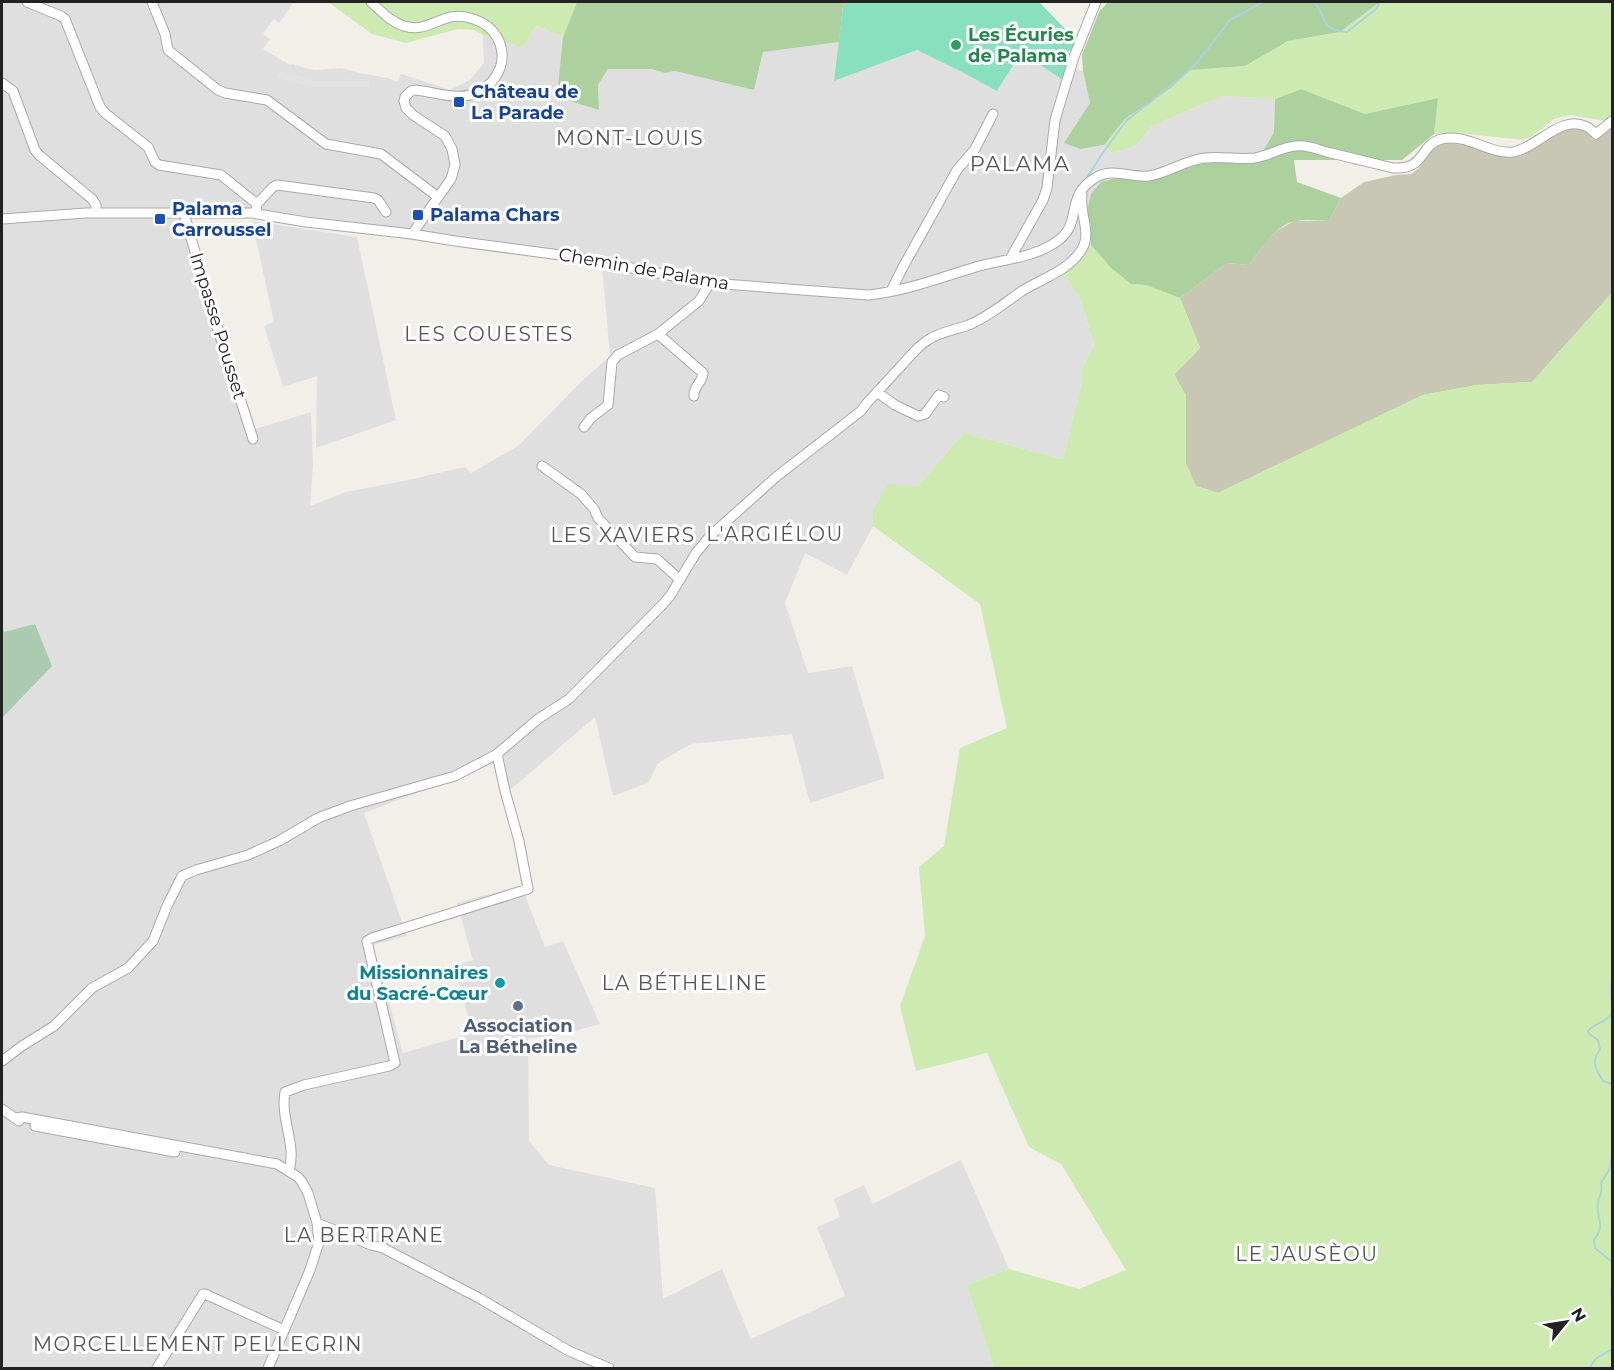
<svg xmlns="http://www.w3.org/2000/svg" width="1614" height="1370" font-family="Montserrat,sans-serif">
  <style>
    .residential { fill: #e0dfdf; fill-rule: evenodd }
    .construction { fill: #c7c7b4 }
    .grass { fill: #cdebb0 }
    .forest { fill: #add19e }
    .cemetery { fill: #aacbaf }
    .pitch { fill: #88e0be }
    .parking { fill: #e2e2e2 }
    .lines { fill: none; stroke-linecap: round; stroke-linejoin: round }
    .stream { stroke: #aad3df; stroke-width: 2 }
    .minor-casing { stroke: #a9a9a9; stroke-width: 11 }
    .minor { stroke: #fff; stroke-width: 9 }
    .leisure-dot { fill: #2e9e5b; stroke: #fff; stroke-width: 2 }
    .transit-dot { fill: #1a4fb4; stroke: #fff; stroke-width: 2 }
    .culture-dot { fill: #0f9aa8; stroke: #fff; stroke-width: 2 }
    .service-dot { fill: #5c6f8a; stroke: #fff; stroke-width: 2 }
    .labels { text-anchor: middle; stroke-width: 6; stroke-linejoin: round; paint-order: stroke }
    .leisure-label { font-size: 18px; font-weight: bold; fill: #27864d; stroke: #fff; text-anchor: start }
    .transit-label { font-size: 18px; font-weight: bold; fill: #164399; stroke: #fff; text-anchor: start }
    .street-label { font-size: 18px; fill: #222; stroke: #fff }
    .culture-label { font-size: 18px; font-weight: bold; fill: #0d838f; stroke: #fff; text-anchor: end }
    .service-label { font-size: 18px; font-weight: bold; fill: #4e5e75; stroke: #fff }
    .neighbourhood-label { font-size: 20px; letter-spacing: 1.5px; fill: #555; stroke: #fff }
    .quarter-label { font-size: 21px; letter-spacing: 1.5px; fill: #555; stroke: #fff }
  </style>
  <rect width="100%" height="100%" fill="#f2efe9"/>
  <path class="residential" d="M2,2h292l-15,21 -5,-4 -11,15 7,5 -7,10 27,16 2,-1 22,6 28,-2 17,5 29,5 9,4 4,-8 49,16 20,-10 14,-17 -1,-28 39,13 14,-22 27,11 -1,19 37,54 -1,-25 10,-16h44l13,4 10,-2 79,19 9,-38 76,-10 -5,39 83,-31 104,1 42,30 5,-14 15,4 7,32 -10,46 24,-4 8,8 24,-7 16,-20 70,-30 53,3 -1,33 -17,30 -51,1 -17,3 -36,14 -36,-2 -30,34 4,15v18l-15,17 -14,10 18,26 14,47 -12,23 -1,17 -18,74 -99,-26 -47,54 -44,24v15l-26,49 -42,-22 -20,50 23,70 44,-7 33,112 -75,25 -18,-69 -101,10 -33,19 -10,20 -35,13 -18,-79 -93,80 -9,-33 -129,49 43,123 -34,9 30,108 70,-20 -19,-67 19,-6 -16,-57 64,-18 24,62 18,-6 37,83 -39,11 -33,3 1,103 20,24 106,23 8,111 59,-30 29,70 94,-43 -28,-69 23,-10 -6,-18 30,-14 9,19 88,-44 48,109 -42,16 27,83h-992zM238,207l167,22 -1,10 198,27 8,90 -26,23 -66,67 -47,27 -6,-6 -57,13 -62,12 -36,14 3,-42 -2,-52 -59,18 -66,-222z
    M252,221l105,16 39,183 -80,28 1,-72 -34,11 -19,-61 10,-4z"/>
  <path class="construction" d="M1574,128l11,2 9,10 18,-12v165l-80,89 -55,3 -54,10 -205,98 -22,-7 -10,-22v-68l-12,-22 26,-26 -20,-50 47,-35 22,2 17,-24 12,-11 16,-9h35l12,-23 23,-16 32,-7 15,-1 8,-6 15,-21 11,-4 20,2 38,10 16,1 17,-9 19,-13z"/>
  <path class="grass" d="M328,2h249l-14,35 -27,-11 -14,22 -39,-13 -9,-5 -16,-1 -52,14 -34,-9z
    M1380,2h232v126l-7,-7 -34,-6 -17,4 -21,17 -10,4 -66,-7 -23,1 3,-36 -72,16 -64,-25 -26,10 -53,-3 -70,30 -16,20 -24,7 -8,-8 21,-26 46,-31 19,-18 55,-4 43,-25 52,-9z
    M1091,245l20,23 20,16 17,1 32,13 20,50 -26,26 12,22v68l10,22 22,7 205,-98 54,-10 55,-3 80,-89v1075h-618l-27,-83 42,-16 70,20 47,-19 -65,-106 -32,-17 -42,-94 -71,18 -16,-65 25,-70 -6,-69 25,-21 16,-98 47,-20 -27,-124 -107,-78v-15l15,-27 29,3 47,-54 99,26 18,-74 1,-17 12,-23 -14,-47 -18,-26 14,-10z"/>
  <path class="forest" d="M577,2h274l-8,4 -4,36 -76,10 -9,38 -79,-19 -10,2 -13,-4h-44l-10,16 1,25 -42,-13 6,-60z
    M1108,2h272l-40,30 -52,9 -43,25 -55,4 -19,18 -46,31 -21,26 -24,4 -16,-6 26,-40 -7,-32 -1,-16 17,-43z
    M1301,89l64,25 73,-16 -4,36 -32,26h-108l3,22 44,16 -12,23c-10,0 -22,-2 -33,0 -19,2 -37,30 -47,44l-22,-2 -47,35 -34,-13 -15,-1 -20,-16 -20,-23v-18l-4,-15 4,-18 10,-12 16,-4 36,2 36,-14 17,-3 51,-1 17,-30 1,-33z"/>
  <path class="cemetery" d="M35,624l17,42 -50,52v-91l2,5z"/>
  <path class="pitch" d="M851,2h188l37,38 -4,11 -3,-1 -1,2 3,4 -7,25 -43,-29 -24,39 -37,-20 -43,-21 -83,31 9,-75z"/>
  <path class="parking" d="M278,71l40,9 51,-1v8h-58l-35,-9z"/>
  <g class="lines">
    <path class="stream" d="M1314,2c15,17 4,27 33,30l29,-23 4,-7
      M1086,179l16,-25 24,-33 46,-36 24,-21 34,-44 33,-18
      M1612,977l-1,13 1,18
      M1612,1014c-6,8 -17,9 -24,17l1,3 9,6 2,9c-9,14 -5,19 3,32l9,3
      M1612,1156l-2,12 -9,15c2,10 -1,10 -3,19 -3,17 9,20 -4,38l1,8 17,14
      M1612,1287l-1,3 1,14
      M1590,1368c6,-14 12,-11 22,-19"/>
    <defs>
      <path id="minor" d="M27,2l34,14 4,3 35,88 5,6 43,34 7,15 4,3 62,10 36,29 -1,10
        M152,2l13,32 3,16 50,40 7,3 42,7 59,44 55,10 57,43
        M371,2c10,9 20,20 33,24 15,5 26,-2 40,-7 18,-7 43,1 53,18 5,9 7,21 3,31 -4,11 -12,19 -22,24 -20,10 -41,0 -63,-2l-4,1 -6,6 -1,4 2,7 7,7 32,21 7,13 3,16 -4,14 -39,55
        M2,83l11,8 22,59 4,5 53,44 4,6v8
        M257,204l16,-17 4,-2 97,13 4,2 8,12
        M184,213l28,98 41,128
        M2,219l84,-6h166l54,9 106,12 43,7 120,16 135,26 158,12c38,-4 75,-18 111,-29 27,-7 59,-9 81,-27 22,-18 5,-43 35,-61 17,-11 36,0 54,-2 19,-3 36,-16 56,-18 17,-2 34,2 50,0 17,-3 32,-14 49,-12 9,1 18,5 27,7 20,5 41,10 62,15 34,2 26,-24 49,-29 24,-6 49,16 71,13 24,-4 47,-37 72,-26 4,1 8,5 11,8l16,-13
        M1010,259l33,-59 4,-12 8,-68 19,-63 22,-55
        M891,291l12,-24 54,-97 18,-21 18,-35
        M658,334l45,39c0,9 -10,13 -9,23
        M877,392l18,13 23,11 7,-2 14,-19 5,2
        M584,427l7,-9 17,-13 4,-43 6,-7 40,-21 41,-33 11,-18
        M542,466l39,28 13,15 4,9 37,39 22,2 22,20
        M2,1061l20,-15 32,-20 38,-38 36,-20 25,-27 14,-35 15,-30 14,-6 52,-15 31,-14 39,-23 32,-12 105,-30 42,-22 41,-35 31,-20 94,-95 7,-8 26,-43 14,-17 66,-59 85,-66 6,-8c12,-13 23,-25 35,-38 8,-9 16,-19 26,-25 13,-9 29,-10 43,-16 18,-8 35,-22 51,-33 19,-12 48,-21 60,-42 10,-17 -3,-36 0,-54
        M2,1109l17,12
        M16,1118l6,-1 255,47 21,13 4,5 6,11 9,30 2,19 -9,28 -42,98
        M35,1126l140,26
        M289,1171c8,-26 -9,-52 -4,-79l19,-7 85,-19 6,-3 -28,-122 5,-3 156,-49 -9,-48 -14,-50 -8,-37
        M317,1223l54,22 12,3 96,50 90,53 40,17
        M157,1368l46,-74h2l79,36"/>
    </defs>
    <use href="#minor" class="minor-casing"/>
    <use href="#minor" class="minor"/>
  </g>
  <circle class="leisure-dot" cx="956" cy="45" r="6"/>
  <g class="transit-dot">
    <rect x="453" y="96" width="12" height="12" rx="3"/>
    <rect x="412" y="209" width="12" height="12" rx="3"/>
    <rect x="154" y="213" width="12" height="12" rx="3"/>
  </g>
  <circle class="culture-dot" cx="500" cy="983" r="6"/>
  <circle class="service-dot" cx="518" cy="1006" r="6"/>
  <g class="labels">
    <g class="leisure-label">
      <text x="968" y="41">Les Écuries<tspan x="968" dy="21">de Palama</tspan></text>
    </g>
    <g class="transit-label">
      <text x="471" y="98">Château de<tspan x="471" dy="21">La Parade</tspan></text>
      <text x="172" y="215">Palama<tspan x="172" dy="21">Carroussel</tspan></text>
      <text x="430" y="221">Palama Chars</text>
    </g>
    <g class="street-label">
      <text transform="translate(644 269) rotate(10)" y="6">Chemin de Palama</text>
      <text transform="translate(218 326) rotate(73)" y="6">Impasse Pousset</text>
    </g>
    <g class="culture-label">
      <text x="488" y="979">Missionnaires<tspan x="488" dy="21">du Sacré-Cœur</tspan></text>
    </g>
    <g class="service-label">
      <text x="518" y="1032">Association<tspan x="518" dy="21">La Bétheline</tspan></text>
    </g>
    <g class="neighbourhood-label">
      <text x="630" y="145">MONT-LOUIS</text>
      <text x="489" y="341">LES COUESTES</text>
      <text x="775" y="541">L'ARGIÉLOU</text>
      <text x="623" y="542">LES XAVIERS</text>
      <text x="685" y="990">LA BÉTHELINE</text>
      <text x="364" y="1242">LA BERTRANE</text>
      <text x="1307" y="1261">LE JAUSÈOU</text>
      <text x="198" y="1351">MORCELLEMENT PELLEGRIN</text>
    </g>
    <g class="quarter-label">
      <text x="1020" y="171">PALAMA</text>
    </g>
  </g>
  <rect width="1614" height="1370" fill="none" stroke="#222222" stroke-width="6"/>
  <g transform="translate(1566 1322) rotate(60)" stroke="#ffffff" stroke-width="4.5" paint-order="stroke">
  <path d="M0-4.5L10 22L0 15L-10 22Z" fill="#222222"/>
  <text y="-9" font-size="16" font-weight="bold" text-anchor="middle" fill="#222222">N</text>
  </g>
</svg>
